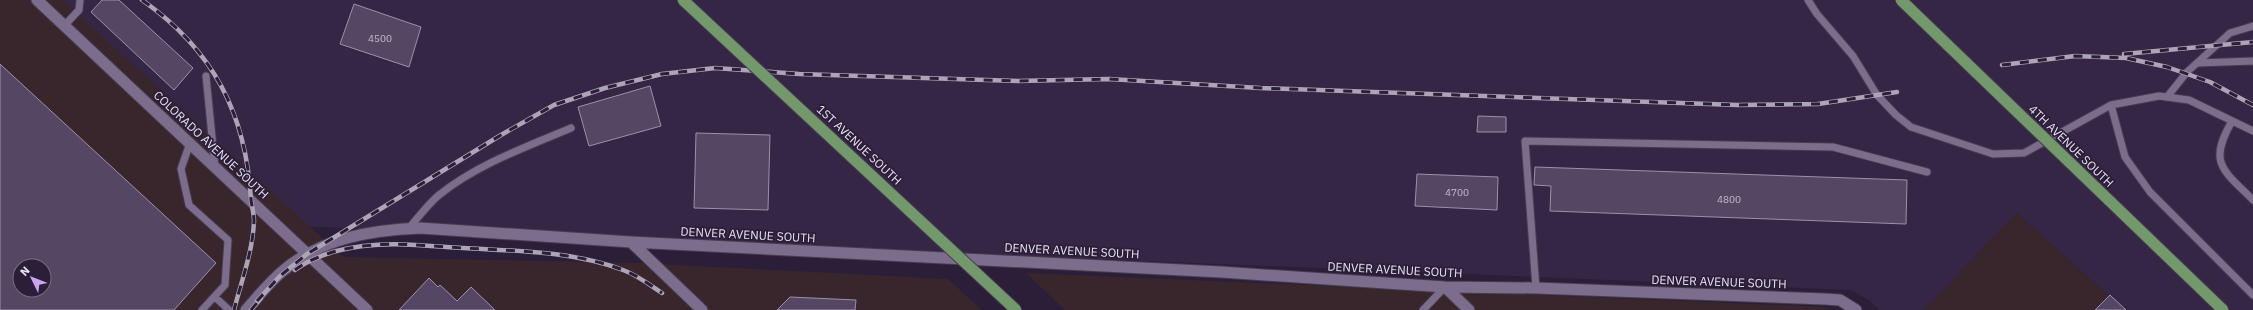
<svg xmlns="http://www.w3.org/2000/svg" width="2253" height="310" font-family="'IBM Plex Sans',sans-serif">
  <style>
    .built { fill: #362646 }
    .industrial { fill: #39262c; fill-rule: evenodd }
    .building { fill: #554764; stroke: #9e8fae; fill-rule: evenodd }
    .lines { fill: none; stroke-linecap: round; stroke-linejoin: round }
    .service-casing { stroke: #473b52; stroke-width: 9 }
    .minor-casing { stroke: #473b52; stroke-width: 13 }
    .service { stroke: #7b6d8b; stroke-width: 7 }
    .minor { stroke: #7b6d8b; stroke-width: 11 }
    .rail-casing { stroke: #ada4b8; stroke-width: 4.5 }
    .rail { stroke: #2b1e38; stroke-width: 3; stroke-dasharray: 9; stroke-linecap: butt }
    .primary-bridge-casing { stroke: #473b52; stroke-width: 13; stroke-linecap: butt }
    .primary-bridge { stroke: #72986c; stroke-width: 11 }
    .labels { text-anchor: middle; stroke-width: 3.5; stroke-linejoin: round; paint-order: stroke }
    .number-label { font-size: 10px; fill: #c4bacf }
    .street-label { font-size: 12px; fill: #e9e1f3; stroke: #2b1e38 }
  </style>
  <rect width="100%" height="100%" fill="#2b1e38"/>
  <path class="built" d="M59,0h2194v310h-129l-107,-97 -93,97h-44l-11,-10 -18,-10 -1554,-64z"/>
  <path class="industrial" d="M0,0h63l280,257 297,6 308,16 34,31h-982zM20,266h24v24h-24z
    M2017,213l107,97h-200z
    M1026,273l796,34 11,3h-768z"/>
  <path class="building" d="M102,0h17l74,68 -19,22 -83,-78z
    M354,4l67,23 -12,40 -69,-23z
    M0,64l216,199 -42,47h-174zM20,266h24v24h-24z
    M650,86l11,40 -72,20 -11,-39z
    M1478,116l28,1v15h-29z
    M696,133l74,2 -2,75 -74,-2z
    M1535,167l372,13 -1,44 -356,-13 1,-25 -17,-1z
    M1417,174l81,3 -1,33 -82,-4z
    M429,278l9,9 2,-2 17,16 14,-14 24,23h-96z
    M2110,295l16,15h-31z
    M790,297l66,3 -1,10h-78z"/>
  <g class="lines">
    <defs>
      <path id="service" d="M1808,0l9,14 36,42 24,39 19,20 15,12 82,27 31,-1 87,-48 48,-9 30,4 64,31
        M64,26l15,-16 1,-10
        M2197,63l56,-2
        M206,76l9,91
        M2167,97l20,-25 43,-39 23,-7
        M2111,105l14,52 25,35 103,103
        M2232,121c-24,42 -10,48 21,79
        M190,143l-9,26 8,36 39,35 -3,45 -23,25
        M408,229c10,-11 20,-25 31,-34 39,-31 87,-48 132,-67
        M1536,288l-11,-147 308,6 94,25
        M215,297l14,13
        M1423,310l22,-23"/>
      <path id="minor" d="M37,0l330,310
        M631,242l71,68
        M1445,287l24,23
        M246,310c12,-13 24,-29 38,-40 38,-32 88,-40 136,-42l211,14 590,30 224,15 91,1 289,11 15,1 16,10"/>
    </defs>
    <use href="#service" class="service-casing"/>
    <use href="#minor" class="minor-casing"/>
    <use href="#service" class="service"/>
    <use href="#minor" class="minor"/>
    <defs>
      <path id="rail" d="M142,0c71,50 104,113 109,200 1,7 3,14 3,21 -1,30 -13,61 -20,89
        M2124,54l129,-12
        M2002,65l73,-9 51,2 41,9 43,15 43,23
        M295,270c19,-14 44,-21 68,-24 34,-4 67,0 100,2 53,3 110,3 160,22 14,5 27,15 39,23
        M257,301l23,-25 27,-22 194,-119 53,-30 51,-17 57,-14 53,-6 84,6 219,7 91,-2 151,9 477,17 81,-1 79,-12
        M251,310l10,-12"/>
    </defs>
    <use href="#rail" class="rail-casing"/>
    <use href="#rail" class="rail"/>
    <defs>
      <path id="primary-bridge" d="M683,0l333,310
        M1901,0l322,310"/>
    </defs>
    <use href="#primary-bridge" class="primary-bridge-casing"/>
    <use href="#primary-bridge" class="primary-bridge"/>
  </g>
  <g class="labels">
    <g class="number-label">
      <text x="380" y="42">4500</text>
      <text x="1457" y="196">4700</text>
      <text x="1729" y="203">4800</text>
    </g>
    <g class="street-label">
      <text transform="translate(211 145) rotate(43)" y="4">COLORADO AVENUE SOUTH</text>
      <text transform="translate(859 145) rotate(43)" y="4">1ST AVENUE SOUTH</text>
      <text transform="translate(2071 146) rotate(44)" y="4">4TH AVENUE SOUTH</text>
      <text transform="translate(748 235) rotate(3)" y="4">DENVER AVENUE SOUTH</text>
      <text transform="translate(1072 251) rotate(3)" y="4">DENVER AVENUE SOUTH</text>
      <text transform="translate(1395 270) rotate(3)" y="4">DENVER AVENUE SOUTH</text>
      <text transform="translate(1719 282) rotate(2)" y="4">DENVER AVENUE SOUTH</text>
    </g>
  </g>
  <g transform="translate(32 278) rotate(313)"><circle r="19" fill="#2b1e38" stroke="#776c83"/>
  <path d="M0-3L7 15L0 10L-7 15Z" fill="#c8a5ee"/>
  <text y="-6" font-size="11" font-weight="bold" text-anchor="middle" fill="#e9e1f3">N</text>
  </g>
</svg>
